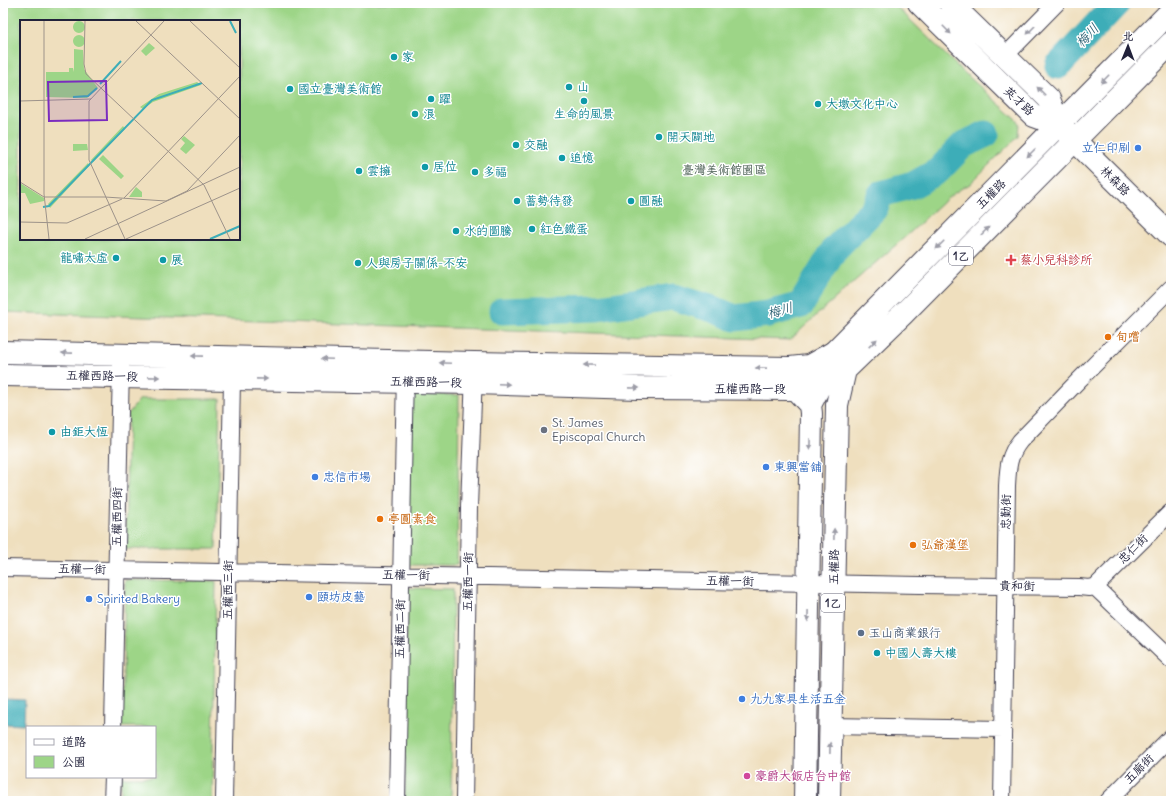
<svg xmlns="http://www.w3.org/2000/svg" width="1174" height="804" font-family="Delius,'LXGW WenKai TC',sans-serif">
  <style>
    .green { fill: #9dd587; stroke: #607c61; fill-rule: evenodd }
    .water { fill: #3dadb8; stroke: #30687a }
    .lines { fill: none; stroke-linecap: round; stroke-linejoin: round }
    .river { stroke: #3dadb8; stroke-width: 27 }
    .minor-casing { stroke: #413e4f; stroke-width: 18 }
    .secondary-casing { stroke: #413e4f; stroke-width: 24 }
    .primary-casing { stroke: #413e4f; stroke-width: 24 }
    .minor { stroke: #fff; stroke-width: 16 }
    .secondary { stroke: #fff; stroke-width: 22 }
    .primary { stroke: #fff; stroke-width: 22 }
    .oneway { fill: #9c9ca7 }
    .culture-dot { fill: #0f9aa8; stroke: #fff; stroke-width: 1.5 }
    .shop-dot { fill: #3f7fe0; stroke: #fff; stroke-width: 1.5 }
    .health-dot { fill: #e0444e; stroke: #fff; stroke-width: 1.5 }
    .food-dot { fill: #e8710a; stroke: #fff; stroke-width: 1.5 }
    .worship-dot { fill: #6b7280; stroke: #fff; stroke-width: 1.5 }
    .service-dot { fill: #5c6f8a; stroke: #fff; stroke-width: 1.5 }
    .hotel-dot { fill: #d1479c; stroke: #fff; stroke-width: 1.5 }
    .labels { text-anchor: middle; stroke-width: 3; stroke-linejoin: round; paint-order: stroke }
    .shield { fill: #fff; stroke: #646476; stroke-width: 1 }
    .shield-label { font-size: 11px; font-weight: bold; fill: #22223b }
    .culture-label { font-size: 12px; fill: #0d838f; stroke: #fff; text-anchor: start }
    .street-label { font-size: 12px; fill: #22223b; stroke: #fff }
    .shop-label { font-size: 12px; fill: #366cbe; stroke: #fff; text-anchor: start }
    .park-label { font-size: 12px; fill: #4d6156; stroke: #fff }
    .health-label { font-size: 12px; fill: #be3a42; stroke: #fff; text-anchor: start }
    .food-label { font-size: 12px; fill: #c56008; stroke: #fff; text-anchor: start }
    .worship-label { font-size: 12px; fill: #5b616d; stroke: #fff; text-anchor: start }
    .service-label { font-size: 12px; fill: #4e5e75; stroke: #fff; text-anchor: start }
    .hotel-label { font-size: 12px; fill: #b23c85; stroke: #fff; text-anchor: start }
    .water-label { font-size: 13px; font-style: italic; fill: #2e6173; stroke: #fff }
    .inset-river { fill: none; stroke: #3dadb8; stroke-width: 2 }
    .inset-road { fill: none; stroke: #9d938a; stroke-width: 1 }
    .view { fill: #7b2cbf; fill-opacity: 0.15; stroke: #7b2cbf; stroke-width: 2 }
    .inset-edge { fill: none; stroke: #22223b; stroke-width: 2 }
  </style>
  <rect width="100%" height="100%" fill="#fff"/>
  <filter id="ink" filterUnits="userSpaceOnUse"><feTurbulence type="fractalNoise" baseFrequency=".025" numOctaves="2"/><feDisplacementMap in="SourceGraphic" scale="8" xChannelSelector="R" yChannelSelector="G"/><feConvolveMatrix kernelMatrix="1 2 1 2 8 2 1 2 1" color-interpolation-filters="sRGB"/></filter>
  <filter id="wash" filterUnits="userSpaceOnUse"><feTurbulence type="fractalNoise" baseFrequency=".012" numOctaves="4" result="noise"/><feDisplacementMap in="SourceGraphic" scale="16" xChannelSelector="R" yChannelSelector="G"/><feGaussianBlur stdDeviation="0.9" result="paint"/><feColorMatrix in="noise" values="0 0 0 0 0 0 0 0 0 0 0 0 0 0 0 0 0 1.4 0 .05"/><feComposite in="paint" operator="in"/></filter>
  <g filter="url(#wash)">
    <rect width="100%" height="100%" fill="#efdfbe"/>
    <path class="green" d="M3,3h890l64,63 61,55 1,2 -1,13 -48,48c-22,10 -39,30 -57,46 -41,36 -83,72 -123,110l-787,-28zM21,21h218v218h-218z
      M407,394l52,1 -2,170h-52z
      M140,399h80l-4,150h-91l3,-135z
      M125,580l91,1 -4,220h-91v-24h34v-50h-33z
      M407,588l46,1 -2,212h-46z"/>
    <path class="water" d="M3,699l22,1 -1,25 -21,-1z"/>
    <g class="lines">
      <path class="river" d="M1058,66l59,-63
        M502,311l96,-3 75,-11 40,12 22,9 33,-4 33,-9 33,-55 40,-41 7,-15 32,-9 25,-14 25,-26 23,-11"/>
    </g>
  </g>
  <g filter="url(#ink)">
    <g class="lines">
      <defs>
        <path id="minor" d="M1005,56l52,-53
          M3,568l917,17 159,2 10,1 6,-1 76,73
          M1095,587l76,-75
          M830,726l173,3
          M113,727l8,-361
          M112,801l1,-24
          M224,801l8,-422
          M397,801l8,-430
          M464,801l5,-294 5,-134
          M1002,801l5,-315c1,-18 1,-30 13,-45l59,-61 92,-92
          M1108,801l63,-64"/>
        <path id="secondary" d="M919,3l115,113 25,9
          M950,3l99,96 10,26 112,111
          M3,352l471,11 316,5 19,-2 25,-14
          M3,375l471,8 164,5 151,1 24,-4"/>
        <path id="primary" d="M821,384l24,-14 59,-57 267,-270
          M795,389l15,16 1,8 -6,388
          M810,405l11,-21 13,-32 337,-341
          M829,801l8,-396 8,-35"/>
      </defs>
      <use href="#minor" class="minor-casing"/>
      <use href="#secondary" class="secondary-casing"/>
      <use href="#primary" class="primary-casing"/>
      <use href="#minor" class="minor"/>
      <use href="#secondary" class="secondary"/>
      <use href="#primary" class="primary"/>
    </g>
    <defs><path id="oneway-solid" d="M-6-.8H1V-3.2L6.5 0L1 3.2V.8H-6Z"/></defs>
    <g class="oneway">
      <use href="#oneway-solid" transform="translate(947 30) rotate(45)"/>
      <use href="#oneway-solid" transform="translate(1031 30) rotate(134)"/>
      <use href="#oneway-solid" transform="translate(1105 79) rotate(134)"/>
      <use href="#oneway-solid" transform="translate(1041 91) rotate(-135)"/>
      <use href="#oneway-solid" transform="translate(1031 153) rotate(135)"/>
      <use href="#oneway-solid" transform="translate(985 231) rotate(-45)"/>
      <use href="#oneway-solid" transform="translate(940 245) rotate(135)"/>
      <use href="#oneway-solid" transform="translate(873 343) rotate(-44)"/>
      <use href="#oneway-solid" transform="translate(67 353) rotate(-179)"/>
      <use href="#oneway-solid" transform="translate(197 356) rotate(-179)"/>
      <use href="#oneway-solid" transform="translate(327 359) rotate(-178)"/>
      <use href="#oneway-solid" transform="translate(445 363) rotate(-178)"/>
      <use href="#oneway-solid" transform="translate(589 365) rotate(-179)"/>
      <use href="#oneway-solid" transform="translate(761 368) rotate(-179)"/>
      <use href="#oneway-solid" transform="translate(154 377) rotate(1)"/>
      <use href="#oneway-solid" transform="translate(262 379) rotate(1)"/>
      <use href="#oneway-solid" transform="translate(504 384) rotate(2)"/>
      <use href="#oneway-solid" transform="translate(634 388) rotate(1)"/>
      <use href="#oneway-solid" transform="translate(810 444) rotate(91)"/>
      <use href="#oneway-solid" transform="translate(834 534) rotate(-89)"/>
      <use href="#oneway-solid" transform="translate(808 616) rotate(91)"/>
      <use href="#oneway-solid" transform="translate(830 748) rotate(-89)"/>
    </g>
  </g>
  <g class="culture-dot">
    <circle cx="394" cy="57" r="4"/>
    <circle cx="569" cy="87" r="4"/>
    <circle cx="290" cy="89" r="4"/>
    <circle cx="431" cy="99" r="4"/>
    <circle cx="584" cy="101" r="4"/>
    <circle cx="818" cy="104" r="4"/>
    <circle cx="415" cy="114" r="4"/>
    <circle cx="659" cy="137" r="4"/>
    <circle cx="516" cy="145" r="4"/>
    <circle cx="562" cy="158" r="4"/>
    <circle cx="425" cy="167" r="4"/>
    <circle cx="359" cy="171" r="4"/>
    <circle cx="475" cy="172" r="4"/>
    <circle cx="517" cy="201" r="4"/>
    <circle cx="631" cy="201" r="4"/>
    <circle cx="532" cy="229" r="4"/>
    <circle cx="456" cy="231" r="4"/>
    <circle cx="116" cy="258" r="4"/>
    <circle cx="163" cy="260" r="4"/>
    <circle cx="358" cy="263" r="4"/>
    <circle cx="52" cy="432" r="4"/>
    <circle cx="877" cy="653" r="4"/>
  </g>
  <g class="shop-dot">
    <circle cx="1138" cy="148" r="4"/>
    <circle cx="766" cy="467" r="4"/>
    <circle cx="315" cy="477" r="4"/>
    <circle cx="309" cy="597" r="4"/>
    <circle cx="89" cy="599" r="4"/>
    <circle cx="742" cy="699" r="4"/>
  </g>
  <path class="health-dot" d="M1009 254h4v4h4v4h-4v4h-4v-4h-4v-4h4z"/>
  <g class="food-dot">
    <circle cx="1108" cy="337" r="4"/>
    <circle cx="380" cy="519" r="4"/>
    <circle cx="913" cy="545" r="4"/>
  </g>
  <circle class="worship-dot" cx="544" cy="430" r="4"/>
  <circle class="service-dot" cx="861" cy="633" r="4"/>
  <circle class="hotel-dot" cx="747" cy="776" r="4"/>
  <g class="labels">
    <g class="shield">
      <rect x="949" y="247" width="24" height="18" rx="3"/>
      <rect x="821" y="594" width="24" height="18" rx="3"/>
    </g>
    <g class="shield-label">
      <text x="961" y="260">1乙</text>
      <text x="833" y="607">1乙</text>
    </g>
    <g class="culture-label">
      <text x="402" y="61">家</text>
      <text x="577" y="91">山</text>
      <text x="298" y="93">國立臺灣美術館</text>
      <text x="439" y="103">躍</text>
      <text x="826" y="108">大墩文化中心</text>
      <text x="423" y="118">浪</text>
      <text x="584" y="118" text-anchor="middle">生命的風景</text>
      <text x="667" y="141">開天闢地</text>
      <text x="524" y="149">交融</text>
      <text x="570" y="162">追憶</text>
      <text x="433" y="171">居位</text>
      <text x="367" y="175">雲擁</text>
      <text x="483" y="176">多福</text>
      <text x="525" y="205">蓄勢待發</text>
      <text x="639" y="205">圓融</text>
      <text x="540" y="233">紅色鐵蛋</text>
      <text x="464" y="235">水的圖騰</text>
      <text x="108" y="262" text-anchor="end">龍嘯太虛</text>
      <text x="171" y="264">展</text>
      <text x="366" y="267">人與房子關係-不安</text>
      <text x="60" y="436">由鉅大恆</text>
      <text x="885" y="657">中國人壽大樓</text>
    </g>
    <g class="street-label">
      <text transform="translate(1019 101) rotate(43)" y="4">英才路</text>
      <text transform="translate(1115 181) rotate(45)" y="4">林森路</text>
      <text transform="translate(991 194) rotate(-45)" y="4">五權路</text>
      <text transform="translate(102 376) rotate(1)" y="4">五權西路一段</text>
      <text transform="translate(426 382) rotate(1)" y="4">五權西路一段</text>
      <text x="750" y="393">五權西路一段</text>
      <text transform="translate(1006 512) rotate(-89)" y="4">忠勤街</text>
      <text transform="translate(117 517) rotate(-89)" y="4">五權西四街</text>
      <text transform="translate(1133 549) rotate(-45)" y="4">忠仁街</text>
      <text transform="translate(834 567) rotate(-89)" y="4">五權路</text>
      <text transform="translate(82 569) rotate(1)" y="4">五權一街</text>
      <text transform="translate(406 575) rotate(1)" y="4">五權一街</text>
      <text transform="translate(730 581) rotate(1)" y="4">五權一街</text>
      <text transform="translate(468 582) rotate(-89)" y="4">五權西一街</text>
      <text transform="translate(1017 586) rotate(1)" y="4">貴和街</text>
      <text transform="translate(228 590) rotate(-89)" y="4">五權西三街</text>
      <text transform="translate(400 629) rotate(-89)" y="4">五權西二街</text>
      <text transform="translate(1139 769) rotate(-45)" y="4">五廊街</text>
    </g>
    <g class="shop-label">
      <text x="1130" y="152" text-anchor="end">立仁印刷</text>
      <text x="774" y="471">東興當舖</text>
      <text x="323" y="481">忠信市場</text>
      <text x="317" y="601">頤坊皮藝</text>
      <text x="97" y="603">Spirited Bakery</text>
      <text x="750" y="703">九九家具生活五金</text>
    </g>
    <g class="park-label">
      <text x="724" y="174">臺灣美術館園區</text>
    </g>
    <g class="health-label">
      <text x="1020" y="264">蔡小兒科診所</text>
    </g>
    <g class="food-label">
      <text x="1116" y="341">旬嚐</text>
      <text x="388" y="523">亭圓素食</text>
      <text x="921" y="549">弘爺漢堡</text>
    </g>
    <g class="worship-label">
      <text x="552" y="427">St. James<tspan x="552" dy="14">Episcopal Church</tspan></text>
    </g>
    <g class="service-label">
      <text x="869" y="637">玉山商業銀行</text>
    </g>
    <g class="hotel-label">
      <text x="755" y="780">豪爵大飯店台中館</text>
    </g>
    <g class="water-label">
      <text transform="translate(1087 35) rotate(-47)" y="5">梅川</text>
      <text transform="translate(780 310) rotate(-15)" y="5">梅川</text>
    </g>
  </g>
  <g transform="translate(20 20)">
    <rect width="220" height="220" fill="#efdfbe"/>
    <path d="M53 7a6 6 0 1 1 12 0a6 6 0 1 1-12 0ZM53 21a6 6 0 1 1 12 0a6 6 0 1 1-12 0ZM129,23l6,5 -9,8 -5,-5zM54,29l9,1 1,19 14,19 -11,10 -41,-1v-25h23v-4h4l1,4zM177,62l4,3 -48,17 -10,7 -3,-2 19,-13zM103,106l2,3 -32,33 -2,-2zM164,116l11,9 -9,9 -6,-5 5,-6 -4,-4zM53,124h14l1,6 -15,1zM83,135l21,21 -3,3 -22,-20zM68,143l1,3 -39,42 -2,-4zM0,163l24,15v3l-14,3 -5,-11h-5zM116,167l6,5v5h-13z" fill="#9dd587"/>
    <path class="inset-river" d="M210,1l6,12M80,64l21,-23M53,77l15,-1 9,-8M23,187l6,-1 103,-106 50,-17M190,219l30,-13"/>
    <path class="inset-road" d="M24,1v173l5,45M65,1l-1,43 2,10 118,111 26,54M116,1l104,98M170,1l50,47M0,81l71,-2M0,162l24,15h61l61,4 21,-10 53,-56M104,178l116,-122M191,181l29,-13M0,202l47,1 55,-24M65,219l155,-72M105,219l-36,-79v-59l75,-80M106,219l85,-38"/>
    <path class="view" d="M86,61l1,39 -58,1 -1,-39z"/>
    <rect width="220" height="220" class="inset-edge"/>
  </g>
  <rect width="1174" height="804" fill="none" stroke="#fff" stroke-width="16"/>
  <rect x="26" y="726" width="130" height="52" fill="#ffffff" stroke="#a7a7b1"/>
  <rect x="34" y="739" width="20" height="6" fill="#ffffff" stroke="#a7a7b1"/>
  <text x="62" y="746" font-size="12" fill="#22223b">道路</text>
  <rect x="34" y="756" width="20" height="12" fill="#9dd587" stroke="#a7a7b1"/>
  <text x="62" y="766" font-size="12" fill="#22223b">公園</text>
  <g transform="translate(1128 46) rotate(1)" stroke="#ffffff" stroke-width="3" paint-order="stroke">
  <path d="M0-3L7 15L0 10L-7 15Z" fill="#22223b"/>
  <text y="-6" font-size="11" font-weight="bold" text-anchor="middle" fill="#22223b">北</text>
  </g>
</svg>
